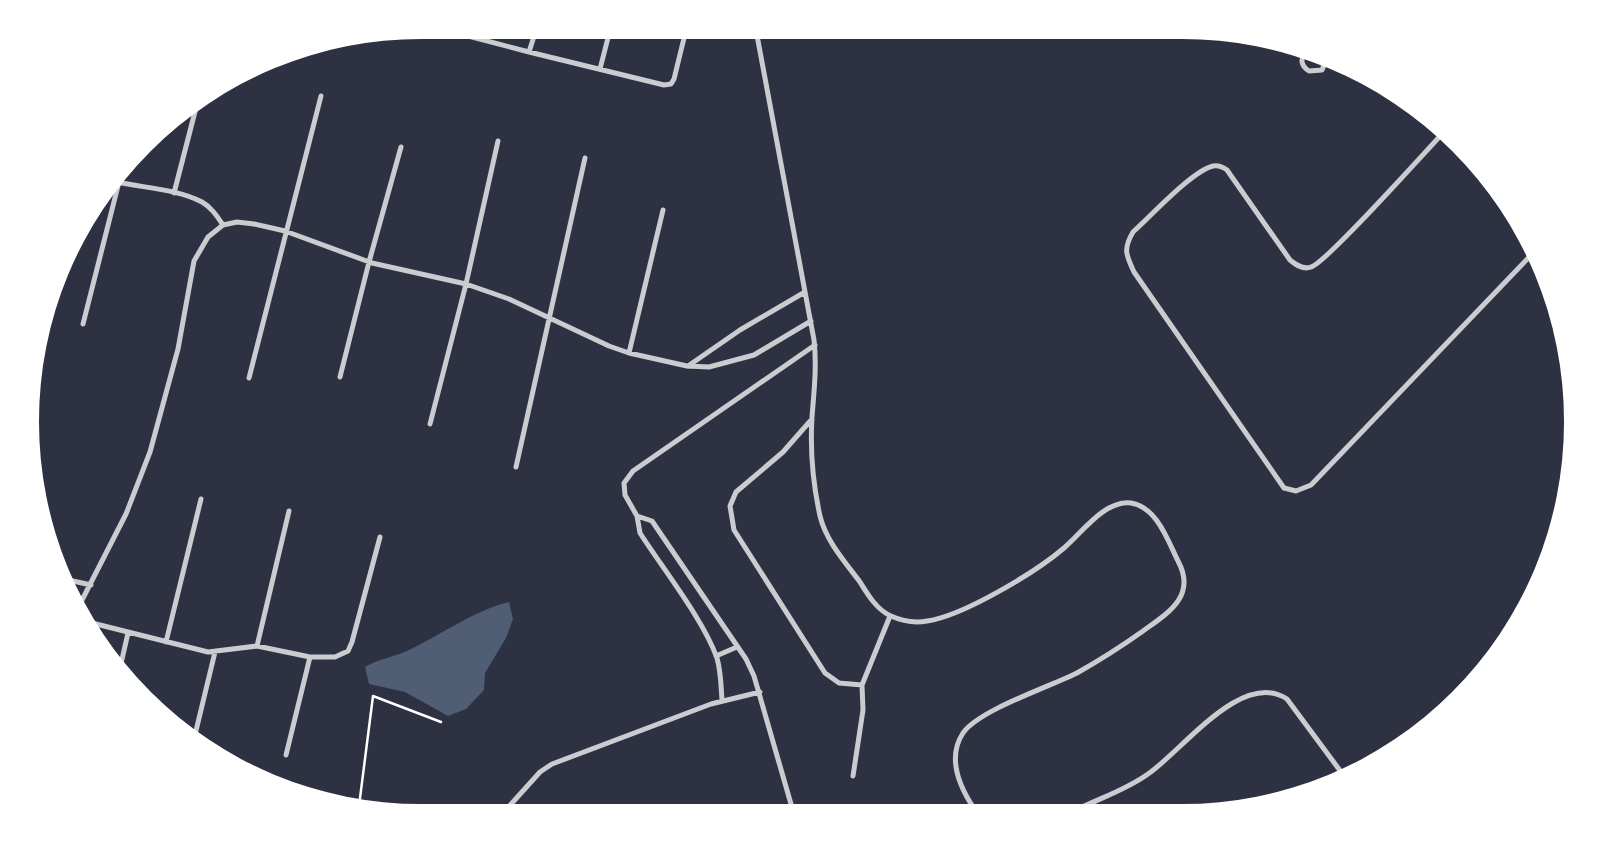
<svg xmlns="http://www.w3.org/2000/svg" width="1603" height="843" font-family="'Public Sans',sans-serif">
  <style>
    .water { fill: #4f5d75 }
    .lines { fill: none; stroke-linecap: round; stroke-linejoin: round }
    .path { stroke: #fff; stroke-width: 2.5 }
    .minor { stroke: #caccd0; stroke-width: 5 }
  </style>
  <rect width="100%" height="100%" fill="#2d3142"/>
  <path class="water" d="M509,602l4,17 -7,19 -21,35 -1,17 -18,19 -18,7 -43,-24 -36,-8 -4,-17c15,-9 31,-10 46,-18 33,-16 62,-38 98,-47z"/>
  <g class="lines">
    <path class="path" d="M359,806l14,-110 68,26"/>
    <path class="minor" d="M445,30l84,22 7,-22
      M756,30l58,310c3,26 0,51 -2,77 -2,32 1,67 8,99 6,25 25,46 40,66 8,13 17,28 31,34 11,5 25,7 36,5 36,-5 109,-49 137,-73 18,-15 40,-48 67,-45 26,4 37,38 47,58 19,35 -10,52 -35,70 -21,15 -43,29 -66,42 -28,14 -98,37 -114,60 -17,26 -3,55 12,77
      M529,52l135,33 7,-1 3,-5 12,-49
      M1305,52c-5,7 -4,14 4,19l13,-1 4,-10
      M600,69l10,-39
      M1443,133c-18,19 -118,131 -132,134 -8,3 -15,-2 -21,-7l-63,-90c-4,-3 -9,-5 -14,-4 -21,5 -62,50 -80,66 -10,17 -7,23 1,40l150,216 12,3 15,-6 222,-232
      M117,182c27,6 60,7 85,20 9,5 15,14 21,23
      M174,193l23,-89
      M83,324l36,-142
      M629,353l34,-143
      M688,366l52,-36 65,-38
      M340,377l29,-115 32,-115
      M249,378l72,-282
      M812,419l-29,33 -47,40 -6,14 4,24 91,143 14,10 23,2 28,-69
      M430,424l36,-140 32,-143
      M516,467l69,-309
      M637,516l15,5 94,138 8,17 39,135
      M64,579l27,6
      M80,604l46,-90 24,-62 28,-103 16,-88 14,-24 15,-12 14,-3 17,2 31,7 87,32 94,21 43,15 100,47 20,7 58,13 22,1 45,-12 57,-34
      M92,623l116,29 49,-6 53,11h25l13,-6 4,-9 28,-105
      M166,642l35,-143
      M257,646l32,-135
      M716,656l21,-9
      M120,668l8,-35
      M722,700c-1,-14 -1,-28 -5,-42 -14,-39 -54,-89 -77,-125l-3,-17 -12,-21 -1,-12 9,-12 182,-126
      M194,739l21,-87
      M286,755l24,-98
      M853,776l10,-66 -1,-25
      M1076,810c24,-12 50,-20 72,-36 34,-23 94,-105 139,-75l57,77
      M504,812l36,-40 12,-8 159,-60 49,-12"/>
  </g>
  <path d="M0 0H1603V843H0ZM421 39H1182A382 382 0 0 1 1564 421V422A382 382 0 0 1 1182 804H421A382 382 0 0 1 39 422V421A382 382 0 0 1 421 39Z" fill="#fff" fill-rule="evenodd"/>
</svg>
